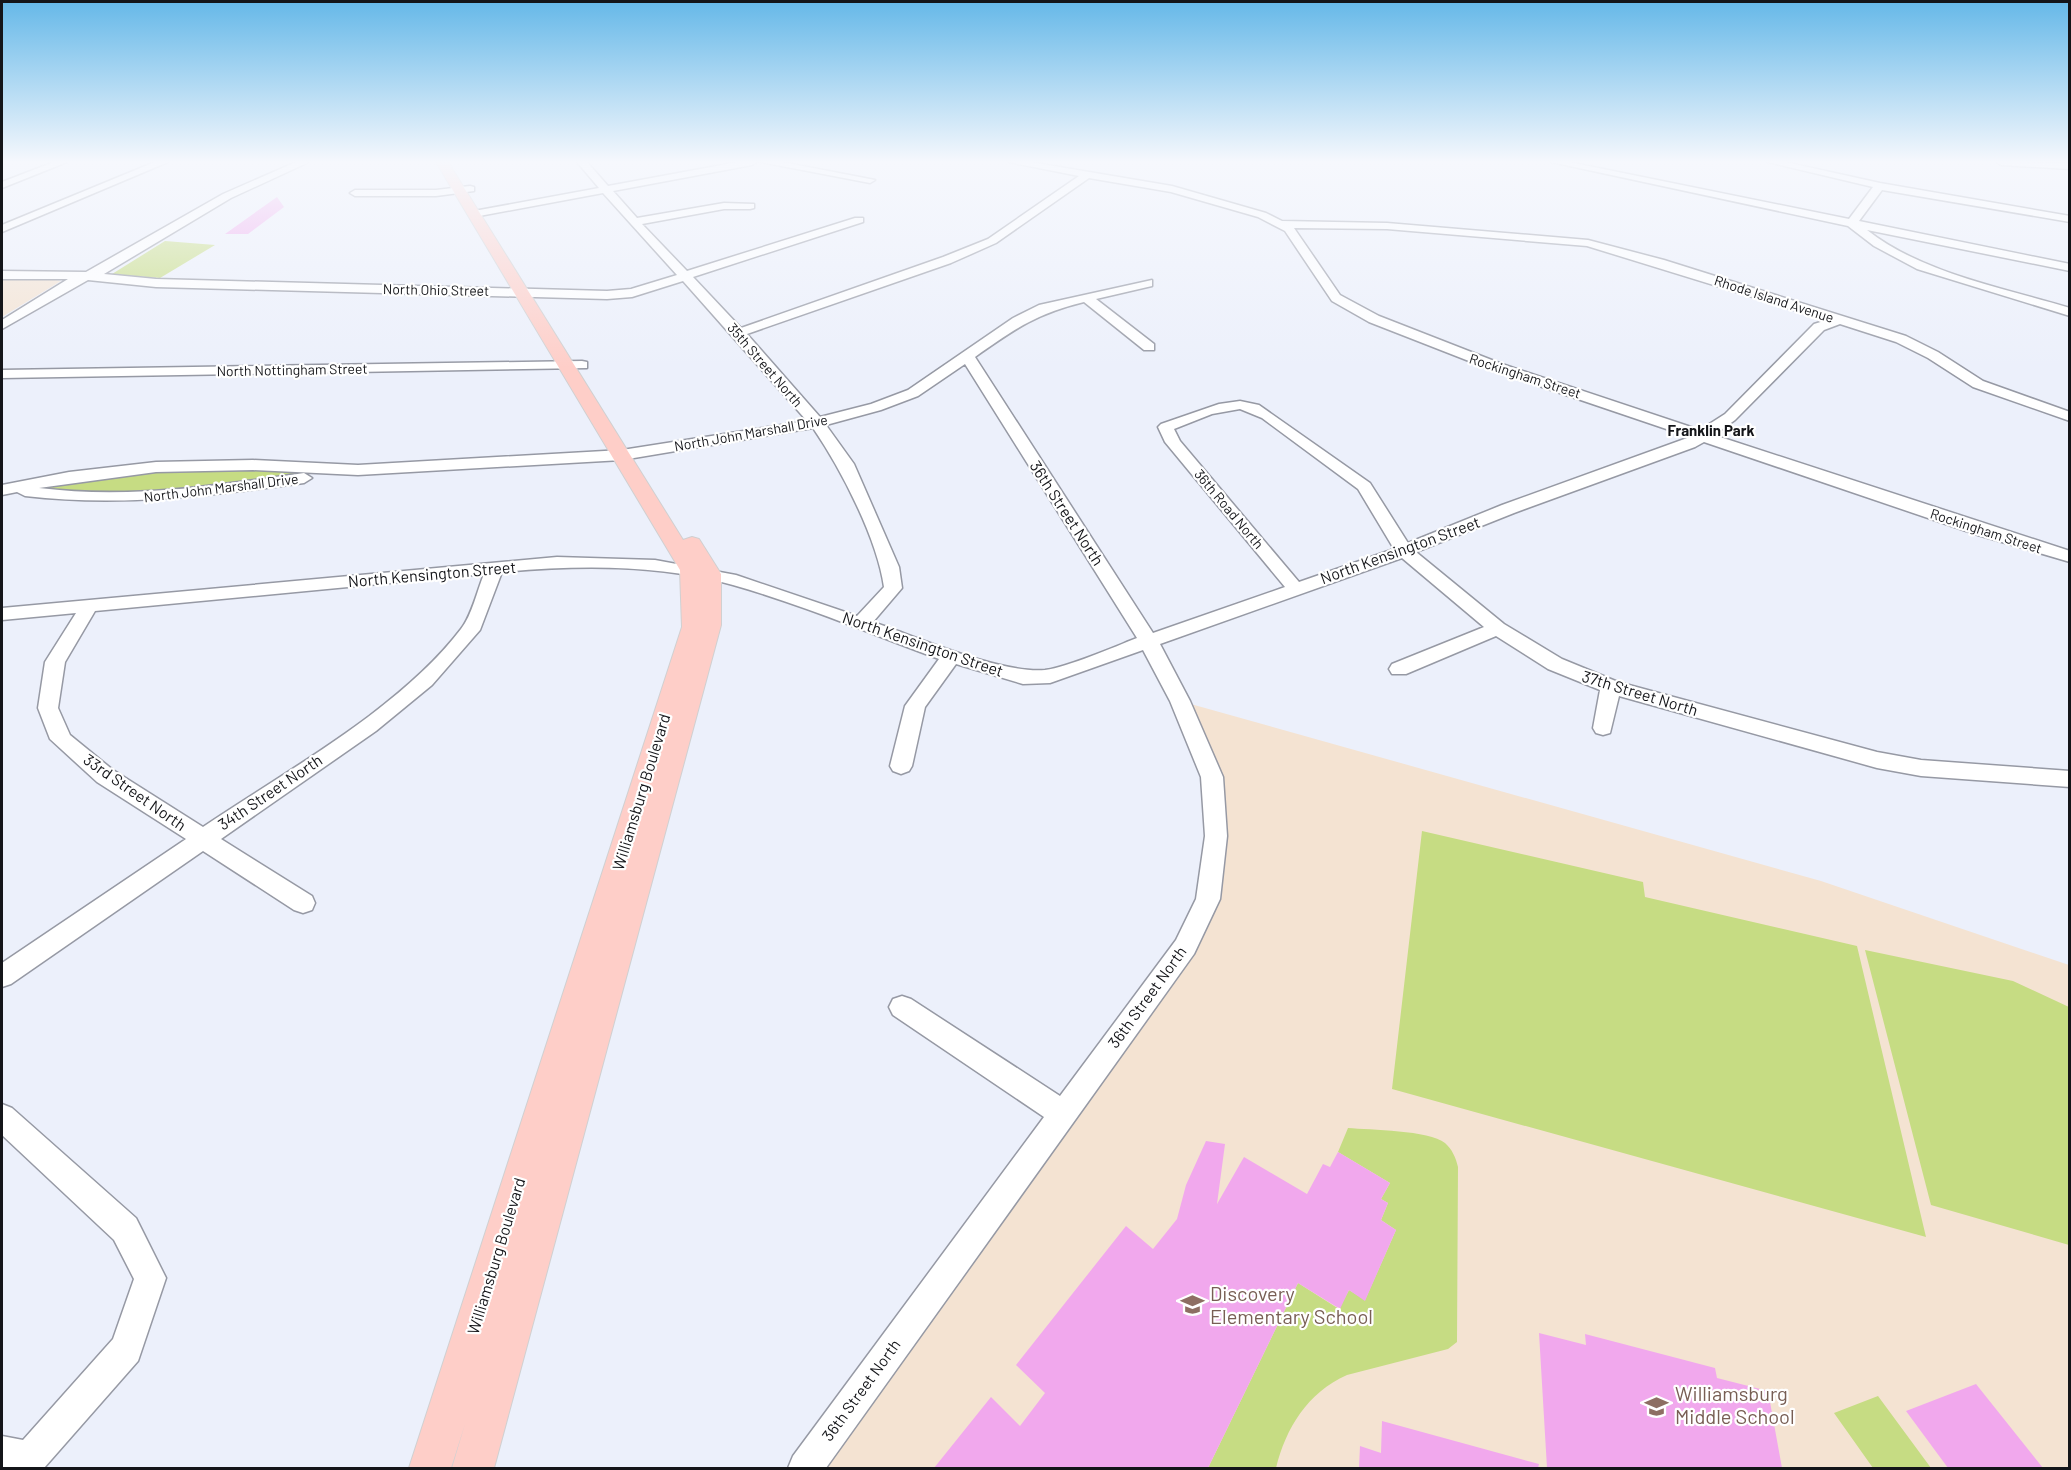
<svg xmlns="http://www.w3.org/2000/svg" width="2071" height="1470" font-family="Barlow,sans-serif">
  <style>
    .education { fill: #f4e3d2 }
    .green { fill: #c6dc83 }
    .building { fill: #f1a8ed }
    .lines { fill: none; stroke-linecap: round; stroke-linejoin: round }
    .minor-casing { stroke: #9699a4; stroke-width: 3 }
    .major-casing { stroke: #d0d0d1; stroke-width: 2 }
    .minor { fill: #fff; fill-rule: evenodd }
    .major { fill: #fecec8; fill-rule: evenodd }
    .labels { text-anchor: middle; stroke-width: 4.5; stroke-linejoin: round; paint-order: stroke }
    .far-street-label { font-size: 14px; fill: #141519; stroke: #fff }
    .far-neighbourhood-label { font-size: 15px; font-weight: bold; fill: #141519; stroke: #fff }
    .street-label { font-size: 16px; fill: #141519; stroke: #fff }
    .near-education-label { font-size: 20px; fill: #785e54; stroke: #fff; text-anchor: start }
  </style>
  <rect width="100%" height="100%" fill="#ecf0fb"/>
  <path class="education" d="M2,279l53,1 6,1 -59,36z
    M1180,701l641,180 248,84v503h-1263l379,-521 23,-48 4,-122z"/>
  <path class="green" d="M165,241l50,4 -55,33 -48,-4z
    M232,468l70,4 -4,4 -81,11 -94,7 -80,-4 8,-7 102,-13z
    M1422,831l221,51 2,15 212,49 69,291 -534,-148z
    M1865,950l148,31 56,26v238l-138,-40z
    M1348,1128c22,2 81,2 97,15 7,6 11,15 13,24l-1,175 -9,7 -101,26c-40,18 -61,53 -71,93h-68l90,-185 41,26 10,-19 16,10 31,-70 -15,-10 7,-17 -7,-4 9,-16 -52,-31z
    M1878,1396l53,72h-58l-39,-55z"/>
  <path class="building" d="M277,197l7,10 -36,27h-23z
    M1206,1141l19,3 -8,60 27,-47 63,37 16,-30 7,3 8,-15 52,31 -9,16 7,4 -7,17 15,10 -31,71 -16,-11 -9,19 -42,-26 -90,185h-274l57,-71 29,29 25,-33 -29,-28 110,-139 27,23 24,-30 9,-34z
    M1539,1333l47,12 -1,-11 130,34 2,10 51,13 14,77h-235z
    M1976,1384l67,84h-95l-42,-57z
    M1382,1421l157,43 -1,4h-179l1,-22 21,7z"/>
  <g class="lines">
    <defs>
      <path id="minor" d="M54,162h13l-65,26v-6z
        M155,162h13l-166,70v-7z
        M296,162h13l-78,36 -127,76 52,5 451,12 24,-2 46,-14 -74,-82 -129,24 -5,-3 5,-3 125,-23 -22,-26h10l21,24 130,-24h19l-5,3 -139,26 24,27 87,-15 30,1v4l-4,1h-26l-82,15 45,47 168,-53h8v4l-170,55 48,51 202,-71 45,-18 91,-63 -70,-14h21l142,24 94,27 16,8 105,2 201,17 76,20 242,76 32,16 45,29 87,31v9l-97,-34 -45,-29 -32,-16 -56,-18 -16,6 -89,90 -21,15 356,116v11l-92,-27 -274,-93 -9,5 -181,66 -98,39 88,72 58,35 56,23 259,70 44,8 149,11v16l-149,-11 -44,-8 -258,-72 -9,37 -7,2 -7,-2 -3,-5 7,-38 -52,-21 -52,-33 -90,38h-14l-3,-5 3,-5 92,-37 -82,-69 -242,86 30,57 33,76 4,59 -7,63 -26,55 -368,514h-38l5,-12 251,-339 -151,-102 -4,-8 4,-8 9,-3 9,3 149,97 116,-156 20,-41 9,-63 -4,-59 -31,-76 -27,-51 -93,33 -27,1 -67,-20 -31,43 -13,59 -3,5 -8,3 -8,-3 -3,-5 15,-60 34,-47c-68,-25 -136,-54 -206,-74 -74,-21 -155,-20 -231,-13l-22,58 -48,55 -56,46 -155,108 91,57 3,7 -3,7 -9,3 -9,-3 -91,-59 -192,133 -9,3v-24l184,-124 -89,-57 -47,-43 -12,-31 7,-46 31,-49 -74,7v-12l555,-51 98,3 81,15 121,41 27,-29c-7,-49 -43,-118 -71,-159l-191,32 -264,15 -105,-5 -97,2 -117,16c89,11 177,-2 265,-15l8,5 -8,5c-94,13 -185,24 -279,13l-8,-4 -15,3v-10l67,-13 87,-10 97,-2 105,5 264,-15 185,-29 -124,-140 -51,16 -25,2 -451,-12 -68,-7 -86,49v-9l66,-41h-66v-8l84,1 137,-78zM1089,178l82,14 87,25 27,14 47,70 37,21 123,48 198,67 -188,68 -94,38 -38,-60 -111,-78 -19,-4 -21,3 -58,20 -3,3 7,15 120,145 -132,46 -178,-276c40,-28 60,-43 109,-55l60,48h10v-6l-58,-45 56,-13v-6l-113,25 -26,13 -105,72 -37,14 -51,13 -73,-83 204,-71 45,-20zM1294,228l93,1 200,17 240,74 -13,4 -89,90 -25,16 -198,-66 -123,-48 -39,-21zM965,364l172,274c-23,9 -69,29 -92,32 -44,4 -128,-33 -172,-48l29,-34 -3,-21 -45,-103 -28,-39 55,-15 37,-14zM1240,409l22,9 96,71 36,60 -95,33 -119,-141 -6,-12 38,-15zM484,574c-7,17 -12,41 -23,55 -61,80 -175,142 -258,198l-90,-57 -43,-35 -12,-27 7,-46 30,-51z
        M761,162h21l93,18 -5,3z
        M1551,162h18l280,57 24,-32 -105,-25h17l95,21 190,33v6l-188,-32 -23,31 211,43v7l-203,-41c54,43 137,58 203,78v8l-153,-47 -43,-23 -26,-20z
        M1996,162l74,1v6l-69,-4z
        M470,186l4,1v4l-38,5h-81l-5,-3 5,-3h81z
        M582,361l5,1v6l-585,10v-8z
        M2,1104l10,4 124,110 30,60 -28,83 -94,107h-42v-32l21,4 90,-101 21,-60 -20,-39 -112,-105z"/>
      <path id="major" d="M436,162h12l235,378 9,-3 7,2 22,35v51l-227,843h-42l13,-44 -14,44h-42l273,-841 -2,-57z"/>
    </defs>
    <use href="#minor" class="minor-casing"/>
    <use href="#major" class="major-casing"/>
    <use href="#minor" class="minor"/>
    <use href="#major" class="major"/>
  </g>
  <linearGradient id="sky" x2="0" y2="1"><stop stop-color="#65b8e8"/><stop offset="0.44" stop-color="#f6f8fd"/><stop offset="1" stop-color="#f6f8fd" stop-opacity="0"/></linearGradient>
  <rect width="2071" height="368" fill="url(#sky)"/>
  <defs>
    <symbol id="school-bare" viewBox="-9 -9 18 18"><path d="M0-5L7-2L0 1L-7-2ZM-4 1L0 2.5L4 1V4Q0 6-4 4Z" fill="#8d6e63" stroke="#fff" stroke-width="2.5" paint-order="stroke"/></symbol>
  </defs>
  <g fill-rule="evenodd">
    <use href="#school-bare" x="1176" y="1288" width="33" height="33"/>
    <use href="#school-bare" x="1640" y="1390" width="33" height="33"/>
  </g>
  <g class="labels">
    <g class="far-street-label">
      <text transform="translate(436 290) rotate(1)" y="5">North Ohio Street</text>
      <text transform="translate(1774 299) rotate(18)" y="5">Rhode Island Avenue</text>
      <text transform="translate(765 365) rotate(49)" y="5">35th Street North</text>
      <text transform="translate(292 370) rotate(-1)" y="5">North Nottingham Street</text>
      <text transform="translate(1525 376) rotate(18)" y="5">Rockingham Street</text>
      <text transform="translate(751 433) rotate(-10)" y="5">North John Marshall Drive</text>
      <text transform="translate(221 488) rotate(-7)" y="5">North John Marshall Drive</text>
      <text transform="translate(1229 509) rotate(50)" y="5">36th Road North</text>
      <text transform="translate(1986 531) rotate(18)" y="5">Rockingham Street</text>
    </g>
    <g class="far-neighbourhood-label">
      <text x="1711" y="436">Franklin Park</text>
    </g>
    <g class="street-label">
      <text transform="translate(1067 513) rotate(57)" y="6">36th Street North</text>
      <text transform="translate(1400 550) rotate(-20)" y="6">North Kensington Street</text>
      <text transform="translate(432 574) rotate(-5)" y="6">North Kensington Street</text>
      <text transform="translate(923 644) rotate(19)" y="6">North Kensington Street</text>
      <text transform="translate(1640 693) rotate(17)" y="6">37th Street North</text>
      <text transform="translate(135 792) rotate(35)" y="6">33rd Street North</text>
      <text transform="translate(270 792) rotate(-34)" y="6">34th Street North</text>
      <text transform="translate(641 792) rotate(-73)" y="6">Williamsburg Boulevard</text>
      <text transform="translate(1147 997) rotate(-54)" y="6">36th Street North</text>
      <text transform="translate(496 1256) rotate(-73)" y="6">Williamsburg Boulevard</text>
      <text transform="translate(861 1390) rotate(-54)" y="6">36th Street North</text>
    </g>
    <g class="near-education-label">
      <text x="1210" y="1301">Discovery<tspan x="1210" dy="23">Elementary School</tspan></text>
      <text x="1675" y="1401">Williamsburg<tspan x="1675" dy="23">Middle School</tspan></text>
    </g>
  </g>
  <rect width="2071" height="1470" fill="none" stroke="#141519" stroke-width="6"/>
</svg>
